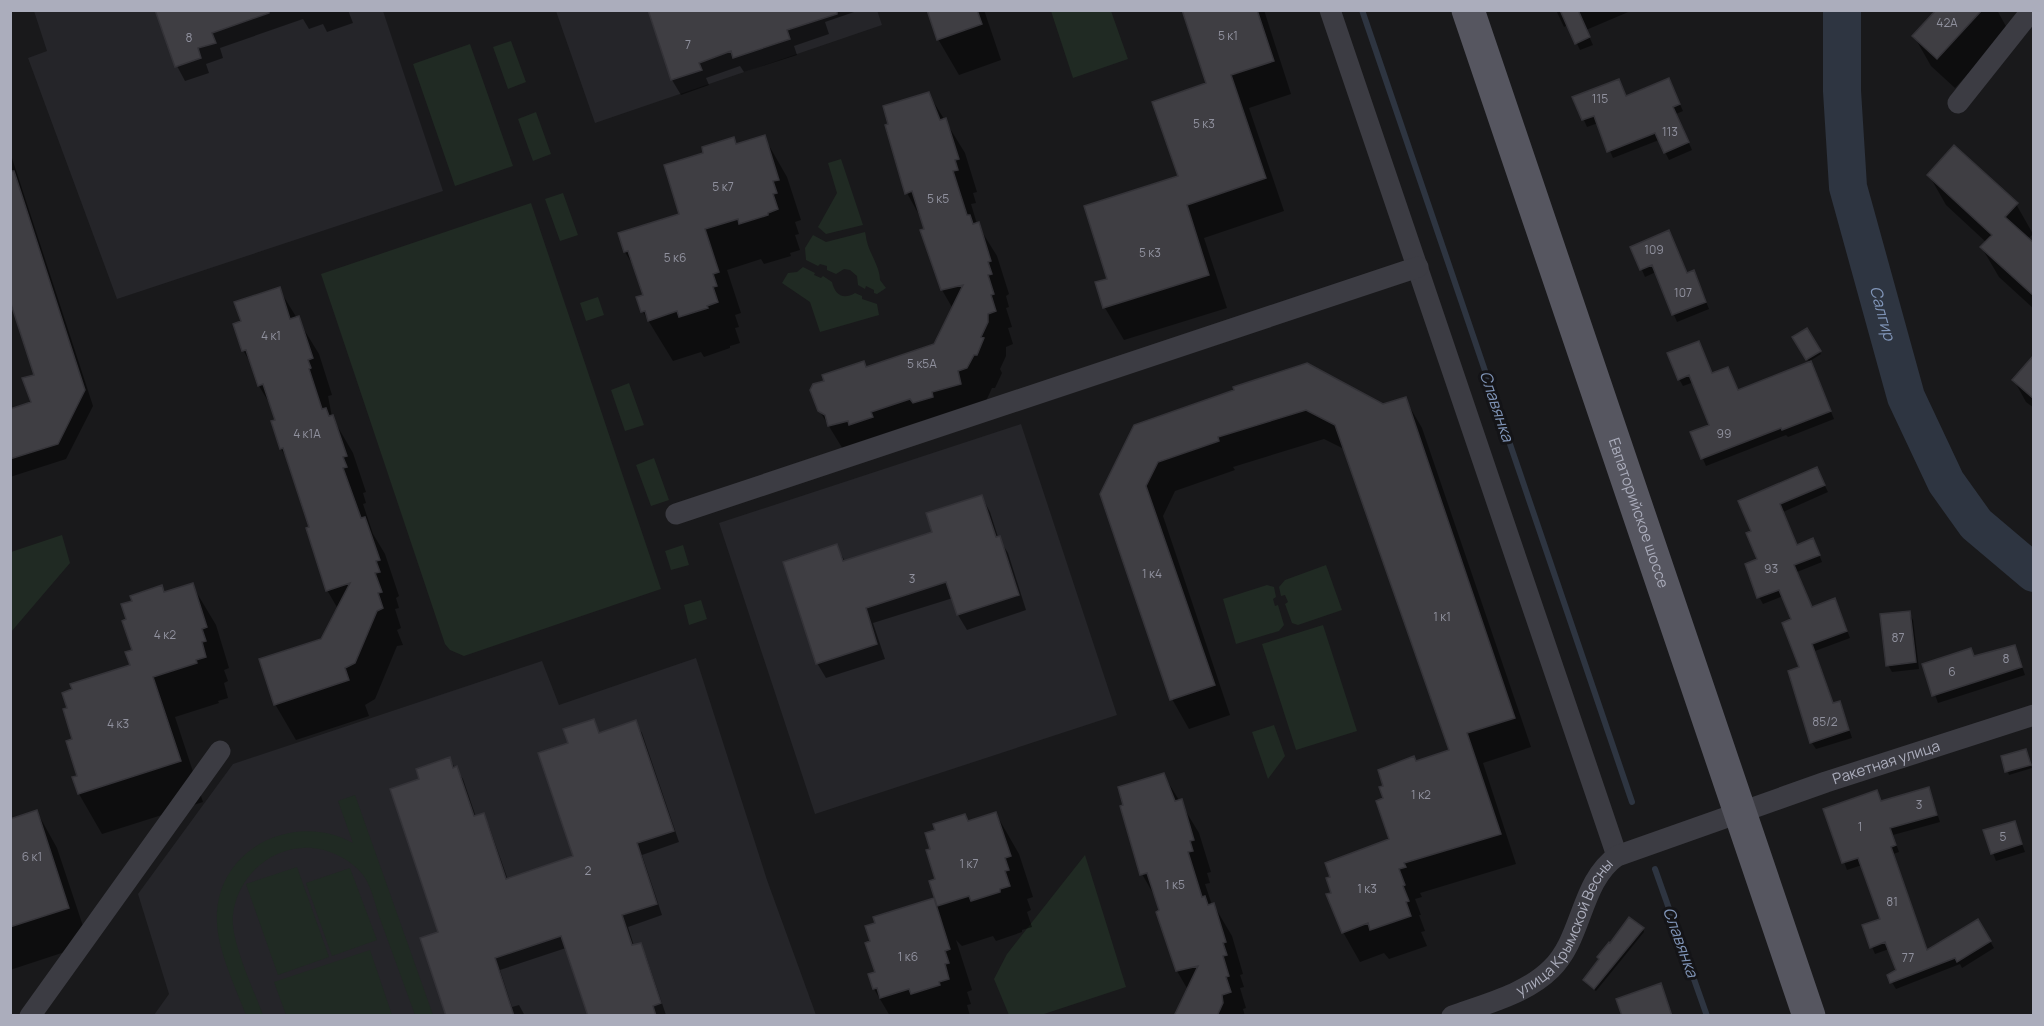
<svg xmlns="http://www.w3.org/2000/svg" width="2044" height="1026" font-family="Manrope,sans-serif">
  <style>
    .built { fill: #252529 }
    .green { fill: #202a23 }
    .water { fill: #2e3541 }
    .shadow { fill: #0007 }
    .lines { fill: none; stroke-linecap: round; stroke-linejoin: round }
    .stream { stroke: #2e3541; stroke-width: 6 }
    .river { stroke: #2e3541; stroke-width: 38 }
    .building { fill: #3f3e43; stroke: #343338; stroke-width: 1.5 }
    .street { stroke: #3c3c43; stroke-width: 21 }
    .primary { stroke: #565660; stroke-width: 33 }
    .labels { text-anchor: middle; stroke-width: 6; stroke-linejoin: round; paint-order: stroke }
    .number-label { font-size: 12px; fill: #90919e }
    .street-label { font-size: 15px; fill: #abadbc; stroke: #141417 }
    .water-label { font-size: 16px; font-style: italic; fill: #8095b8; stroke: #141417 }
  </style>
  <rect width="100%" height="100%" fill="#19191b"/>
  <path class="built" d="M877,10l5,15 -287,98 -39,-112z
    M34,11h349l60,180 -326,108 -89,-241 19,-7z
    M1021,424l96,291 -302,99 -96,-291z
    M696,658l71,222 49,135h-662l15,-21 -31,-100 95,-130 309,-103 17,44z"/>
  <path class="green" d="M1051,11h60l17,48 -55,19z
    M511,41l15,41 -18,7 -15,-42z
    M470,44l43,122 -58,20 -42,-122z
    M536,112l15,42 -18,7 -15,-42z
    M841,159l22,66 -37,9 -8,-7 19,-34 -9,-30z
    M563,193l15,42 -18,6 -15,-42z
    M531,203l130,386 -197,67 -14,-6 -5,-6 -124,-370z
    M865,232c1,3 1,7 2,10 3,12 13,25 13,38l6,8 -9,6 -3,-1v-3l-8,-4 -1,3 -7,-4 -1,-9 -7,-6 -6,-1 -8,5 -9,-4v-4l-7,-2 -2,2 -12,-6 -1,-12 8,-13 13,7z
    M803,267l12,6 -1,2 7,3 2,-2 9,6c3,13 11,18 23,11l7,3v3l15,5 2,11 -59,17 -10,-30 -28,-19 6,-10 9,-1z
    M598,297l6,18 -18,6 -6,-18z
    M629,383l15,42 -19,6 -14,-41z
    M654,458l15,42 -18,6 -15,-41z
    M62,535l8,28 -59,69v-80z
    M683,545l6,20 -18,5 -6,-19z
    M1326,565l16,45 -44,15 -6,-2 -7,-19 3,-2 -3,-7 -4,1 -2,-9 6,-7z
    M1267,585l7,2 2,10 -3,2 2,7 3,-1 6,20 -5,6 -43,13 -13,-45z
    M701,600l6,19 -18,6 -5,-20z
    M1323,625l34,106 -61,19 -34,-106z
    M1274,725l11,31 -17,23 -16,-47z
    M355,795l78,220h-18c-12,-33 -24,-66 -36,-99 -4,-12 -7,-27 -14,-38 -6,-10 -17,-18 -28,-23 -46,-23 -99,11 -104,60 -3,26 21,75 30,100h-17c-10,-26 -28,-64 -29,-92 -4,-73 76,-113 136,-80l-15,-42z
    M1085,855l41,132 -85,28h-32l-15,-36 13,-25z
    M297,867l32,90 -51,18 -32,-91z
    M350,868l27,72 -45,16 -26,-73z
    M370,950l22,65h-106l-12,-33z"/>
  <path class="water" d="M2019,545l14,10v34l-48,-37z"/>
  <path class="shadow" d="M157,10h191l5,13 -26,9 -4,-8 -14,5 -6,-10 -83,29 3,10 -17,6 3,9 -24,8 -8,-15z
    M683,10h177l-35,12 4,12 -35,12 3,9 -53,17 -4,-6 -34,12 3,7 -28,10 -9,-15 -22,-67z
    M929,10h55l17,50 -42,15 -21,-36z
    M1184,10h80l27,84 -42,14 35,103 -80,27 23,70 -103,32 -19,-32 -8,-25 12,-3 70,-103 29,-93z
    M1556,10h77l-47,20 7,15 -13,5 -12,-25 -4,2z
    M1938,10h59l11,20 -53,58 -24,-22 -17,-30z
    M1618,80l8,18 46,-11 11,24 -7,3 16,36 -23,10 -10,-20 -46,18 -15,-35 -11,4 -13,-30z
    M928,93l37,60 12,39 -4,1 3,10 -5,1 6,20 20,32 12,38 -3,2 3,11 -3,1 6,19 -4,1 5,16 -7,3v9l-6,13 2,4 -7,15h-3l-6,13 -137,58 -30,-49 47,-42 69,-23 18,-36 -11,-19 -20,-59 4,-1 -3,-8 -16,-29z
    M764,137l23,40 14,43 -6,2 4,12 -4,1 5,15 -10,3 1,3 -27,8 -3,-5 -34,11 14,43 -6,2 4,12 -4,1 5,15 -10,3v2l-26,9 -3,-5 -28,9 -30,-49 2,-16 -8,-24 -12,-20 56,-37 56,-70z
    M10,152l83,254 -27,53 -56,18v-67l22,-7 4,-27 -26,-80z
    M1929,175l87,29 17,30 -6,6 7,5v64l-35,-32 -17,-29 5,-5 -41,-38z
    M1632,247l65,32 12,30 -32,13 -21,-50 -11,5z
    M279,289l40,65 13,41 -4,1 4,21 21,36 13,39 -3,1 3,10 -3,1 10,30 12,20 14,42 -3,2 3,10 -4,1 6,19 -4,2 6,15 -6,1 -22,53 -10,6 4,11 -73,24 -21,-36 47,-64 16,-31 -11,-19 -16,-62 -22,-66 -8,-13 -9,-27 4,-1 -3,-12 -14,-23 -6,-19 -10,-17v-28z
    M1806,330l15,24 -11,7 24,58 -46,18 -2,-2 -80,31 -14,-33 19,-7 -17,-44 -11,4 -4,-7 20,-36 13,31 16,-6 10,24 72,-29 -16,-25z
    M2034,357v51l-8,-6 -12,-22z
    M1236,391l147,15 22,-7 17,29 109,319 -48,16 33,101 -96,29 2,4 -7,2 6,16h-2l6,16 -4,1 6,14 -38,13 -5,-6 -24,9 -17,-30 -10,-39 58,-54 -6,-40 31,-36 35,-12 -105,-301 -22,-11 -91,28 2,3 -60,21 -12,25 67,199 -41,14 -17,-30 -70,-205z
    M1820,476l8,16 -45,20 14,34 19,1 6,15 -25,10 15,37 26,-2 12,31 -35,13 19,54 5,-2 4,7 9,28 -36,11 -4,-6 -22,-71 11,-4 -8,-48 -10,-24 -20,8 -4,-7v-37l-6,-28 -13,-30z
    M982,497l8,15 8,25 10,16 18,57 -59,20 -9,-15 -5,-17 -80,25 12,36 -59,19 -9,-15 19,-117 9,15 89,-28z
    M192,585l24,40 13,43 -5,2 4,11 -4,2 4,15 -10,3 1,2 -44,14 28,85 -101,32 -23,-40 -5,-16 5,-1 -5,-37 58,-74 2,-16 -6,-30 6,-18 28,-15 3,6z
    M1909,613l4,7 6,49 -27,3 -4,-7z
    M2015,646l10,29 -87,28 -14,-39 47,-14 4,7z
    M593,721l7,13 35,-12 7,11 37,109 -37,13 20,60 -34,12 6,19 6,-2 6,12 20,59 -77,1 -23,-68 -66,22 12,37 7,-2 6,11h-77l-27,-236 28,-21 14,20 13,38 7,-2 6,11 19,54 67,-23 -5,-113z
    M2027,754l5,14 -23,7 -6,-18z
    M1163,774l36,59 12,39 -4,1 3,10 -5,1 7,21 1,-1 19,32 11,38 -3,1 4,12 -4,1 6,20 -3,1 2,7h-70l13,-26 -11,-19 -19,-69 -16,-28z
    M1929,789l11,33 -47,13 6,17 -6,2 35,98 62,-11 4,7 -32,20 -2,-4 -64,25 -8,-13 10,-6 -9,-21 -14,5 -3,-7 10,-27 -20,-55 -15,5 -22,-60 52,-18 5,11z
    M37,812l20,36 32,96 -79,26v-149z
    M996,814l23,40 14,43 -6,2 4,11 -4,2 5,15 -10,3v2l-26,9 -3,-5 -31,10 -6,-6 16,50 -5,2 4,12 -4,1 3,11h-80l-16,-27 -4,-14 6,-2 57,-73 5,7 -7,-25 6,-2 31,-58z
    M2014,822l11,30 -29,9 -11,-30z
    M1643,929l1,3 -48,59 -9,-7 -2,-3z
    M1660,985l13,31h-49z"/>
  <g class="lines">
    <path class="stream" d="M1362,10l270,792
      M1655,869l52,147"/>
    <path class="river" id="s1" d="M1842,10v81l6,96 58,210 40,85 30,42 58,49"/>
  </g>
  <path class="building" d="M155,10h114v3l-57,20 4,10 -18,5 3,10 -26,9z
    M648,10h189v4l-50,16 3,9 -57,19 -2,-7 -32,12 3,7 -31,10z
    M927,10h50l5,14 -45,16z
    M1182,10h75l17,51 -43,14 35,103 -79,27 22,70 -106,33 -8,-26 12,-3 -23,-73 94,-30 -26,-74 54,-19z
    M1560,10h18l12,27 -15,7z
    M1936,10h46l-45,49 -25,-23z
    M1669,78l11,26 -7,3 16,35 -25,11 -9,-20 -48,19 -13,-36 -12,4 -10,-23 47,-18 7,17z
    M929,92l11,28 6,-2 13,41 -4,1 3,10 -5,1 14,44h3l3,9 6,-2 12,39 -3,1 4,12 -4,1 6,19 -3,1 5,16 -8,3v8l-7,15 3,1 -7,17h-3l-7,13 -9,3 3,13 -29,8 1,5 -20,6 -3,-4 -39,13 2,5 -24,8 -1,-4 -20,5 -3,-11 -7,-4 -8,-21 3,-6 11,-3 -2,-6 42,-14 2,6 68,-23 29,-59 -22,5 -21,-60 4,-1 -12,-38 -7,3 -20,-69 3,-1 -5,-18z
    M765,135l14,45 -6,1 4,12 -4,1 5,15 -10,4v2l-29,9 -1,-5 -33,10 14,43 -6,2 4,12 -4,1 5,15 -11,4 1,2 -29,9 -2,-6 -29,10 -3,-10 -4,1 -5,-15 7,-2 -15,-44 -4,1 -6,-19 61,-19 -15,-49 39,-12 -1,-6 32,-10 2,7z
    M1954,145l64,58 -13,14 29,26v53l-54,-49 12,-12 -65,-60z
    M10,171h4l71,219 -27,54 -48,15v-50l21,-7 -9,-24 12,-3 -24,-74z
    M1669,230l18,43 7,-3 12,32 -34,13 -20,-50 -12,5 -10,-23z
    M280,287l10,32 9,-3 14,42 -5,2 3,8 -2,1 13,40 4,-1 3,8 4,-1 14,41 -4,1 4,10 -4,1 18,50 4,-1 15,43 -4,1 4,11 -5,1 7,19 -4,1 5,15 -6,3 -22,52 -10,5 4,12 -75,25 -15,-46 62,-20 29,-56 -24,8 -20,-63 3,-1 -26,-79 -3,1 -9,-28 4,-1 -12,-36 -5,2 -12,-36 -4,1 -9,-27 8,-3 -7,-19z
    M1807,328l14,23 -15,9 -14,-23z
    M1699,341l13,32 16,-6 10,23 73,-29 20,50 -49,19 -1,-2 -80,31 -11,-27 19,-7 -20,-50 -11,5 -11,-27z
    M2034,355v44l-22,-19z
    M1307,363l76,41 23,-7 109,321 -48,15 34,101 -97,29 2,4 -7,2 6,16 -2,1 6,15 -3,1 5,14 -41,14 -2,-7 -26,10 -16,-39 5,-1 -5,-15 4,-1 -5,-14 64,-24 -13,-38 7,-3 -4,-11 4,-1 -5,-16 36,-14 2,5 33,-11 -114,-325 -29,-15 -88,27 1,4 -61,21 -12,24 69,199 -45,15 -70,-206 34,-69 100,-35 -1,-3z
    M1817,467l8,18 -45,19 17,41 16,-7 7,17 -26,10 18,42 23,-9 12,33 -35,13 21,59 7,-2 9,29 -39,13 -22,-72 11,-4 -17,-44 9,-4 -12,-29 -22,8 -12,-34 12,-5 -11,-26 5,-2 -13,-30z
    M982,495l14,42 4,-1 19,59 -62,20 -11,-33 -80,26 11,36 -61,20 -33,-102 54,-18 6,17 89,-29 -6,-19z
    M193,583l14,44 -5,2 4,12 -4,1 4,15 -10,3 1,3 -44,14 28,84 -103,33 -6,-17 5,-1 -11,-35 6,-2 -9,-30 4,-1 -5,-15 10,-4 -2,-5 60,-19 -5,-13 7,-2 -10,-29 4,-2 -5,-15 11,-3 -2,-5 32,-11 2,7z
    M1910,611l6,51 -30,4 -6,-52z
    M2015,645l7,22 -90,29 -10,-32 49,-16 3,8z
    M594,719l5,14 37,-13 38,111 -37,12 20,61 -35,11 10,30 9,-2 20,60 -8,3 3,10h-68l-27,-80 -66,22 19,58h-68l-26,-78 18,-6 -48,-143 29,-10 -3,-10 34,-12 3,11 4,-2 17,50 10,-3 22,66 67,-23 -35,-103 30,-10 -5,-14z
    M2026,749l5,16 -26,7 -4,-16z
    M1164,773l11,28 7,-2 12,41 -4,1 3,10 -5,1 14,45 3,-1 3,9 6,-2 12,39 -3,1 4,12 -4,1 6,20 -3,1 5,15 -9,3 1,8 -6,13h-43l24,-50 -22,5 -20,-59 3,-2 -12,-37 -7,2 -20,-69 3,-1 -5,-18z
    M1929,787l8,28 -47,13 6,17 -5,2 36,103 51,-31 13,22 -34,21 -2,-4 -65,25 -3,-8 9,-5 -11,-28 -15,6 -8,-23 18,-6 -22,-61 -16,5 -19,-54 54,-19 4,11z
    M37,810l32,98 -59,19v-108z
    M996,812l15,44 -6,2 4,12 -4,1 5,15 -10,3v3l-29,9 -2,-5 -32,10 -8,-25 6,-2 -9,-29 4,-1 -5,-16 10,-3 -2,-6 32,-10 3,7z
    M2015,821l7,23 -31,10 -8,-24z
    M934,898l16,51 -5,2 4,12 -4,1 4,15 -10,3 1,3 -29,9 -2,-5 -29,9 -3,-10 -4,1 -5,-15 7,-2 -10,-29 5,-2 -5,-15 10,-3 -2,-6z
    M1629,917l15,11 -50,61 -11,-9 16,-21 -2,-2 12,-15 1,1z
    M1661,983l11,33h-50l-6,-17z"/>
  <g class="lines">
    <g class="street">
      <path d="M1330,10l287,846"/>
      <path d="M1958,103l74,-93"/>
      <path d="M676,514l742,-247"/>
      <path d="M30,1016l190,-265"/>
      <path id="s2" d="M1452,1016c33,-12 74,-22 99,-47 32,-31 29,-87 66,-113l209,-74 208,-67"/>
    </g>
    <path class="primary" id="s3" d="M1468,10l341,1006"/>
  </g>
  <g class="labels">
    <g class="number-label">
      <text x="1947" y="27">42А</text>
      <text x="1228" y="40">5 к1</text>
      <text x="189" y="42">8</text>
      <text x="688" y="49">7</text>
      <text x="1600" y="103">115</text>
      <text x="1204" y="128">5 к3</text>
      <text x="1670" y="136">113</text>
      <text x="723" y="191">5 к7</text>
      <text x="938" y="203">5 к5</text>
      <text x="1654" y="254">109</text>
      <text x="1150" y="257">5 к3</text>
      <text x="675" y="262">5 к6</text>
      <text x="1683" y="297">107</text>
      <text x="271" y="340">4 к1</text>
      <text x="922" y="368">5 к5А</text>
      <text x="307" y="438">4 к1А</text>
      <text x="1724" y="438">99</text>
      <text x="1771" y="573">93</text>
      <text x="1152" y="578">1 к4</text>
      <text x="912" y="583">3</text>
      <text x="1442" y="621">1 к1</text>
      <text x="165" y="639">4 к2</text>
      <text x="1898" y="642">87</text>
      <text x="2006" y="663">8</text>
      <text x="1952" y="676">6</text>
      <text x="1825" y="726">85/2</text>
      <text x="118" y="728">4 к3</text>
      <text x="1421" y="799">1 к2</text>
      <text x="1919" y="809">3</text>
      <text x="1860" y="831">1</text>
      <text x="2003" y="841">5</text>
      <text x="32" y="861">6 к1</text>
      <text x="969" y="868">1 к7</text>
      <text x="588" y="875">2</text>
      <text x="1175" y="889">1 к5</text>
      <text x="1367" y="893">1 к3</text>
      <text x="1892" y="906">81</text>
      <text x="908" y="961">1 к6</text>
      <text x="1908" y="962">77</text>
    </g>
    <g class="street-label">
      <text dy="5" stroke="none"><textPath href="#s3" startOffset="531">Евпаторийское шоссе</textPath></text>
      <text dy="5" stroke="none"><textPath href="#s2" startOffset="528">Ракетная улица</textPath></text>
      <text dy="5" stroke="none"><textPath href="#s2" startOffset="152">улица Крымской Весны</textPath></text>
    </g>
    <g class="water-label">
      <text dy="6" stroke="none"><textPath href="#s1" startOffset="308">Салгир</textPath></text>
      <text transform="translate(1497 406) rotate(71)" y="6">Славянка</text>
      <text transform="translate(1681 942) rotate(70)" y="6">Славянка</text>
    </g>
  </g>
  <rect width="2044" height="1026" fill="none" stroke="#abadbc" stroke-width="24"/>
</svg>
